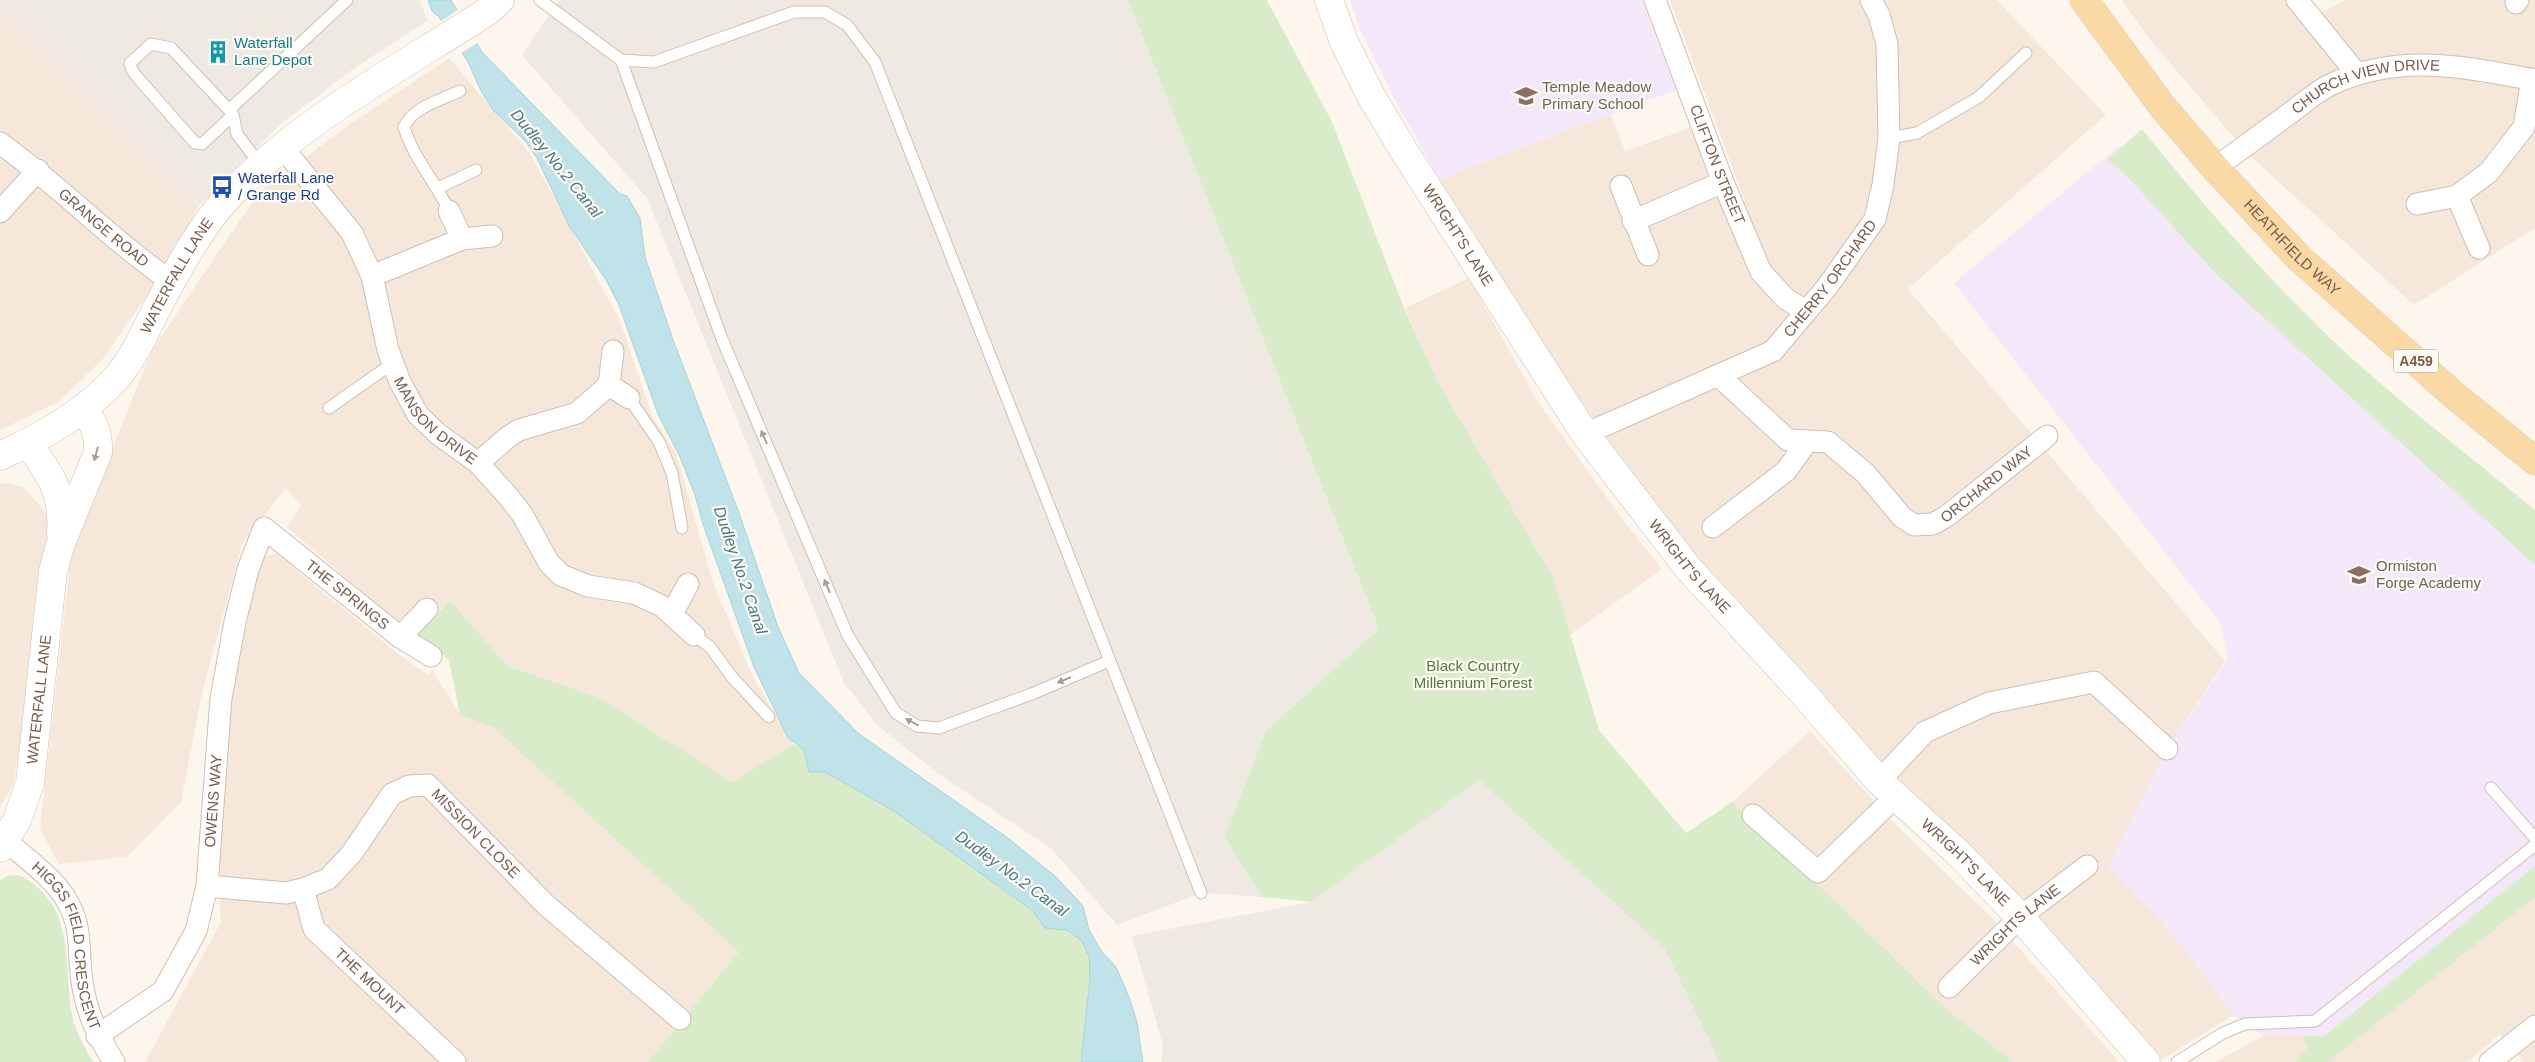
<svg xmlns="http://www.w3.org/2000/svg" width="2535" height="1062" font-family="Helvetica,sans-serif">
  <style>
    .residential { fill: #f5e8da }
    .industrial { fill: #efe9e4 }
    .education { fill: #f3e8fa }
    .green { fill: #d8ecc9 }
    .water { fill: #bfe3e8; stroke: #a5d3da }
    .pier { fill: #fdf6ec }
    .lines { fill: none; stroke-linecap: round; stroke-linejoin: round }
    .service-casing { stroke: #d1beb0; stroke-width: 13 }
    .minor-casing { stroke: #d1beb0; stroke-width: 23 }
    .tertiary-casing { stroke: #d1beb0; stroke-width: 29 }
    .primary-casing { stroke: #dad1cd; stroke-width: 29 }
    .service { stroke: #fff; stroke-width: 11 }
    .minor { stroke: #fff; stroke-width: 21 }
    .tertiary { stroke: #fff; stroke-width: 28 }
    .primary { stroke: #fbd9a5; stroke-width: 28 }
    .oneway { fill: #af9d94 }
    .labels { text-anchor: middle; stroke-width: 4.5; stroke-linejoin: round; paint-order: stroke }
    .shield { fill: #fffaf3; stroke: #a28b7f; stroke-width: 1 }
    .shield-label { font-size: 14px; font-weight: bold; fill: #7a5c4d }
    .culture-label { font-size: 15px; fill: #0d838f; stroke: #fffaf3; text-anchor: start }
    .education-label { font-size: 15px; fill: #785e54; stroke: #fffaf3; text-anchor: start }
    .street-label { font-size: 15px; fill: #7a5c4d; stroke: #fffaf3 }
    .transit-label { font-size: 15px; fill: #164399; stroke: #fffaf3; text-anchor: start }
    .park-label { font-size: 15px; fill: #537a41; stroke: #fffaf3 }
    .water-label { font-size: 16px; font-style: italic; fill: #437c86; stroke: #fffaf3 }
  </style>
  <rect width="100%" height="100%" fill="#fdf6ec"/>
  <path class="residential" d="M1670,0h327l109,115 -198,174 317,372 -58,88 -59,117 59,61 67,88 -73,45 -160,-177 -105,-100 -212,-237 -149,-209 -55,-85 -40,-71 21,-11 150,-56 14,37 65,-23 33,81 22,-8z
    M2122,0h164l19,21 40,-21h190v228l-121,77 -166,-151 -101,-118z
    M0,13l17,9 182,184 -47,82 -50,72 -44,42 -58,28z
    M449,58l81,95 90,168 33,97 23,35 36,127 41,97 40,67 -60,38 -135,-85 -90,-31 -58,-65 -16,14 -13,-13 -24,20 -110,-95 14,-22 -15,-17 -44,56 -40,149 -21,109 -54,55 -68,7 -19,-35 31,-276 80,-201 108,-160 91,-68z
    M1469,278l69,124 88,122 36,45 -92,66 -17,-58 -114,-193 -34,-76z
    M6,483l17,4 21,23 8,17 -38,256 -14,24v-323z
    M276,553l121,100 31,22 4,-5 28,45 34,13 246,224 -92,110h-503l76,-140 -4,-60 14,-161 27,-141z
    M1810,731l83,91 101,98 125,142h-105l-61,-47 -221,-213z
    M2535,870v192h-11l-24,-28 -33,28h-252l48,-26h61z"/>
  <path class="industrial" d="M0,0h420l7,21 -71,46 -74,56 -83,83 -182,-184 -17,-9z
    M559,0h569l296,742 -118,109 -44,46 -61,-4 -84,32 -65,-76 -112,-74 -63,-50 -33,-42 -197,-485 -125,-143z
    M1479,780l186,169 80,113h-584l2,-16 -31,-110 179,-34z"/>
  <path class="education" d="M1350,0h292l34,90 -215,80 -21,11 -44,-79 -36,-72z
    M2120,145l218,225 197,157v343l-212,166h-60l-18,-12 -11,-9 -67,-88 -59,-61 59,-117 61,-90 -7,-35 -267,-341z"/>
  <path class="green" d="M1128,0h139l65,122 72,186 35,76 114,193 46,153 87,103 46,-31 221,213 61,47h-294l-55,-113 -186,-169 -168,122 -49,-5 -37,-60 41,-106 113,-102z
    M2142,129c64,80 131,156 206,226 60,54 125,104 187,155v55l-317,-289 -93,-102 -18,-14z
    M450,601l58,65 90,31 135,85 60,-38 11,6 5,22h16l69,39 139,100 12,17 22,2 15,11 7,15 1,22 -9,84h-433l91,-110 -245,-224 -34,-13 -11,-55 -32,-26z
    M2535,866v31l-207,165h-33l13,-15 -6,-11h22z
    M19,875c58,29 44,88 53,140 2,14 12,29 18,43l4,4h-94v-181l7,-5z"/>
  <path class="water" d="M428,0h23l31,52 138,142 7,2 13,22 5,39 27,80 67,176 39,114 21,46 60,61 149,104 48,39 27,29 6,24 13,22 14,15 13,30 8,25 6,40h-62l9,-84 -1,-22 -7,-15 -15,-11 -22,-2 -12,-17 -139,-100 -69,-39h-16l-5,-22 -16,-12 -34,-71 -51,-143 -8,-29 -15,-38 -22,-43 -39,-109 -13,-25 -37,-54 -32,-68 -11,-16 -33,-32 -12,-19 -13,-29 -29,-45 -7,-6z"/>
  <path class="pier" d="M459,9l20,33 -19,12 -20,-32z"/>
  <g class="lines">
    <defs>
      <path id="service" d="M540,0l81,60 33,2 140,-50h31l22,13 28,37 326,831
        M621,60l101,279 126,297 48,77 21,13 22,2 95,-35 75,-32
        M229,110l118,-110
        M233,115l-31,29 -7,-1 -57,-65 -6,-8 -2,-7 21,-19 20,4 58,62 4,5 4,19 24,32
        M1889,138l28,-5 62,-36 47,-44
        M438,188l38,-18
        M449,211c-13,-29 -36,-53 -45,-84 9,-20 37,-27 56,-36
        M629,398l30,44 13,31 10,55
        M329,408l64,-45
        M694,635l16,12 22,30 37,40
        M2491,788l44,50
        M2177,1062l46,-29 22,-9 70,-3 220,-176"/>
      <g id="minor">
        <path id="s1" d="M1655,0l68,182 38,90 25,27 20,12"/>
        <path d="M2297,0l60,74"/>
        <path d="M2516,3l2,-3"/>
        <path id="s2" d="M0,143c60,43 111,97 172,139"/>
        <path id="s3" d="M283,148l69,85 20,43 16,74 12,32 18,33 20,19 40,29 29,32 15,19 27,49 12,12 27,11 46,7 28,13 32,29"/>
        <path id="s4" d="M2215,168c26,-19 52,-38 78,-57 11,-8 24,-20 37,-26 69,-33 134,-18 205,-5"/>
        <path d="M1621,186l27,69"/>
        <path d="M2457,196l32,-24 35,-45 8,-48"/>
        <path d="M2417,204l40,-8 22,52"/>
        <path d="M449,211l13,28"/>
        <path d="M0,212l38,-42"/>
        <path d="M1633,221l90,-39"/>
        <path d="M372,276l90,-37 30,-3"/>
        <path d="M613,351l-4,34 20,13"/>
        <path id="s5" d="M1719,376l69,64 40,2 37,31 37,44 12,8 19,-1 14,-8 100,-80"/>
        <path id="s6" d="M1585,434l188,-83 54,-64 48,-68 8,-34 6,-47 -2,-94 -8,-29 -8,-15"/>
        <path d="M478,463l30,-26 11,-7 58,-17 32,-28"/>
        <path d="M1713,527l73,-56 20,-28"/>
        <path d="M672,614l16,-30"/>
        <path d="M400,637l31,19"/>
        <path d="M1879,781l46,-49 64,-29 105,-21 73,67"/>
        <path d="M1753,815l65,57 78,-76"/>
        <path id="s7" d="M5,840c18,16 46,36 59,56 20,31 13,52 18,85 4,31 16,55 32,81"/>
        <path id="s8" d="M207,886l79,7 17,-4 25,-10 24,-26 40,-59 17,-8 19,-1 118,120 134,114"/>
        <path id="s9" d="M303,889l11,40 141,133"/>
        <path id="s10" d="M1949,987l71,-70 67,-51"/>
        <path id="s11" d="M97,1036l66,-45 33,-60 11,-45 14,-188 14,-76 13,-53 16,-41 136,109 27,-28"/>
        <path d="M2490,1062l45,-36"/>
      </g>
      <g id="tertiary">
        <path id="s12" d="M1329,0l15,42 27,54 33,55 181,283 103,134 115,125 76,88 79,72 62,64 126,145"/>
        <path d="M28,443c23,34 36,48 33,91"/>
        <path id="s13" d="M0,456c43,-20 86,-43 118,-80 16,-19 28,-46 39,-68 19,-36 44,-82 71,-111 74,-78 171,-128 260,-186l12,-11"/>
        <path id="s14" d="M0,848l17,-28 13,-37 23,-212 7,-25 38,-94c1,-18 -4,-28 -14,-43"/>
      </g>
      <g id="primary">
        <path id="s15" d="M2084,0l78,106 53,62 84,90 156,138 80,65"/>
      </g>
    </defs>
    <use href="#service" class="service-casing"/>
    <use href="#minor" class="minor-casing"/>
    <use href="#tertiary" class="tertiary-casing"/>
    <use href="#primary" class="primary-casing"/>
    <use href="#service" class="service"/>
    <use href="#minor" class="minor"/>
    <use href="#tertiary" class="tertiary"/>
    <use href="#primary" class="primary"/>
  </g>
  <defs><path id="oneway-solid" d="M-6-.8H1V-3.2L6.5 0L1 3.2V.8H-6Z" transform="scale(1.25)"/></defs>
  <g class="oneway">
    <use href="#oneway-solid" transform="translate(764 437) rotate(-113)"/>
    <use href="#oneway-solid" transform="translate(96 454) rotate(105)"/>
    <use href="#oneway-solid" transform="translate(827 586) rotate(-113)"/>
    <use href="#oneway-solid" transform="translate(1064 680) rotate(157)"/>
    <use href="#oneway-solid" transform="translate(912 722) rotate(-152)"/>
  </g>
  <defs>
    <symbol id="building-bare" viewBox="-9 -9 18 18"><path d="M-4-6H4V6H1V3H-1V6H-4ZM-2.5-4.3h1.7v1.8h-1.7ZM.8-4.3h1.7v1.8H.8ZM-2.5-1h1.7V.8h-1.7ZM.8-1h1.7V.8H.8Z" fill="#0f9aa8" stroke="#fffaf3" stroke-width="2.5" paint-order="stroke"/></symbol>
    <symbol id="school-bare" viewBox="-9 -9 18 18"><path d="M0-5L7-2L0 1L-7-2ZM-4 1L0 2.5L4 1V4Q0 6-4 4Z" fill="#8d6e63" stroke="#fffaf3" stroke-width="2.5" paint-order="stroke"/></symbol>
    <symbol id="bus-bare" viewBox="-9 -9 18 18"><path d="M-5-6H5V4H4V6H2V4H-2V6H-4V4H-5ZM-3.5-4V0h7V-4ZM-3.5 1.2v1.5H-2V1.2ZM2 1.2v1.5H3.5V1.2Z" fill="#1a4fb4" stroke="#fffaf3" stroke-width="2.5" paint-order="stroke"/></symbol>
  </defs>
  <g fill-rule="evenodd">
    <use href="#building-bare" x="202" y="36" width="32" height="32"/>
    <use href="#school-bare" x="1510" y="80" width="32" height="32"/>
    <use href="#bus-bare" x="206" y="171" width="32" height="32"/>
    <use href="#school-bare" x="2343" y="559" width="32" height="32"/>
  </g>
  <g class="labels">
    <rect class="shield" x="2393.5" y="349.5" width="45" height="23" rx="4"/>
    <g class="shield-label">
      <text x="2416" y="366">A459</text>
    </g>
    <g class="culture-label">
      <text x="234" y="48">Waterfall<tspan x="234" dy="17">Lane Depot</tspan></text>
    </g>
    <g class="education-label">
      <text x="1542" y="92">Temple Meadow<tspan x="1542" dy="17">Primary School</tspan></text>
      <text x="2376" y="571">Ormiston<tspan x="2376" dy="17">Forge Academy</tspan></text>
    </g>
    <g class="street-label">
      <text dy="5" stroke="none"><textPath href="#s4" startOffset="176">CHURCH VIEW DRIVE</textPath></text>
      <text dy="5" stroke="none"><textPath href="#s1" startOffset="176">CLIFTON STREET</textPath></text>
      <text dy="5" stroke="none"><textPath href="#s2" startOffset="134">GRANGE ROAD</textPath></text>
      <text dy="5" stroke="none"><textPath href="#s12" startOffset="269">WRIGHT'S LANE</textPath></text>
      <text dy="5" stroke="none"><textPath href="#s15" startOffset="324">HEATHFIELD WAY</textPath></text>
      <text dy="5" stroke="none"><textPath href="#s13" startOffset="260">WATERFALL LANE</textPath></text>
      <text dy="5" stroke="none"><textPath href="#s6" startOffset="298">CHERRY ORCHARD</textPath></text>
      <text dy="5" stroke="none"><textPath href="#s3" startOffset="320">MANSON DRIVE</textPath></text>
      <text dy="5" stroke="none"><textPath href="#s5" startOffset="340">ORCHARD WAY</textPath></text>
      <text dy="5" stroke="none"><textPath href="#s12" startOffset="674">WRIGHT'S LANE</textPath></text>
      <text dy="5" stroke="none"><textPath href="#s11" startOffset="666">THE SPRINGS</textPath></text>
      <text dy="5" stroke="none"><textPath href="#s14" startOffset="156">WATERFALL LANE</textPath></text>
      <text dy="5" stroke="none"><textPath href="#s11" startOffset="280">OWENS WAY</textPath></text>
      <text dy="5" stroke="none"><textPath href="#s8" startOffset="336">MISSION CLOSE</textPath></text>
      <text dy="5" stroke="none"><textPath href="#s12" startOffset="1079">WRIGHT'S LANE</textPath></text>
      <text dy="5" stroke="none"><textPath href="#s10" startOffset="91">WRIGHTS LANE</textPath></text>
      <text dy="5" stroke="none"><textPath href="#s7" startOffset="129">HIGGS FIELD CRESCENT</textPath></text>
      <text dy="5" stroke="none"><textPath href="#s9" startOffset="118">THE MOUNT</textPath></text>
    </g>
    <g class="transit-label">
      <text x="238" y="183">Waterfall Lane<tspan x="238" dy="17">/ Grange Rd</tspan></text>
    </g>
    <g class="park-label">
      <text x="1473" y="671">Black Country<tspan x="1473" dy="17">Millennium Forest</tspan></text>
    </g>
    <g class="water-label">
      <text transform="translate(557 163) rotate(51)" y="6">Dudley No.2 Canal</text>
      <text transform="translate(741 570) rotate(71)" y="6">Dudley No.2 Canal</text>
      <text transform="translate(1012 873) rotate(36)" y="6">Dudley No.2 Canal</text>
    </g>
  </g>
</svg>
